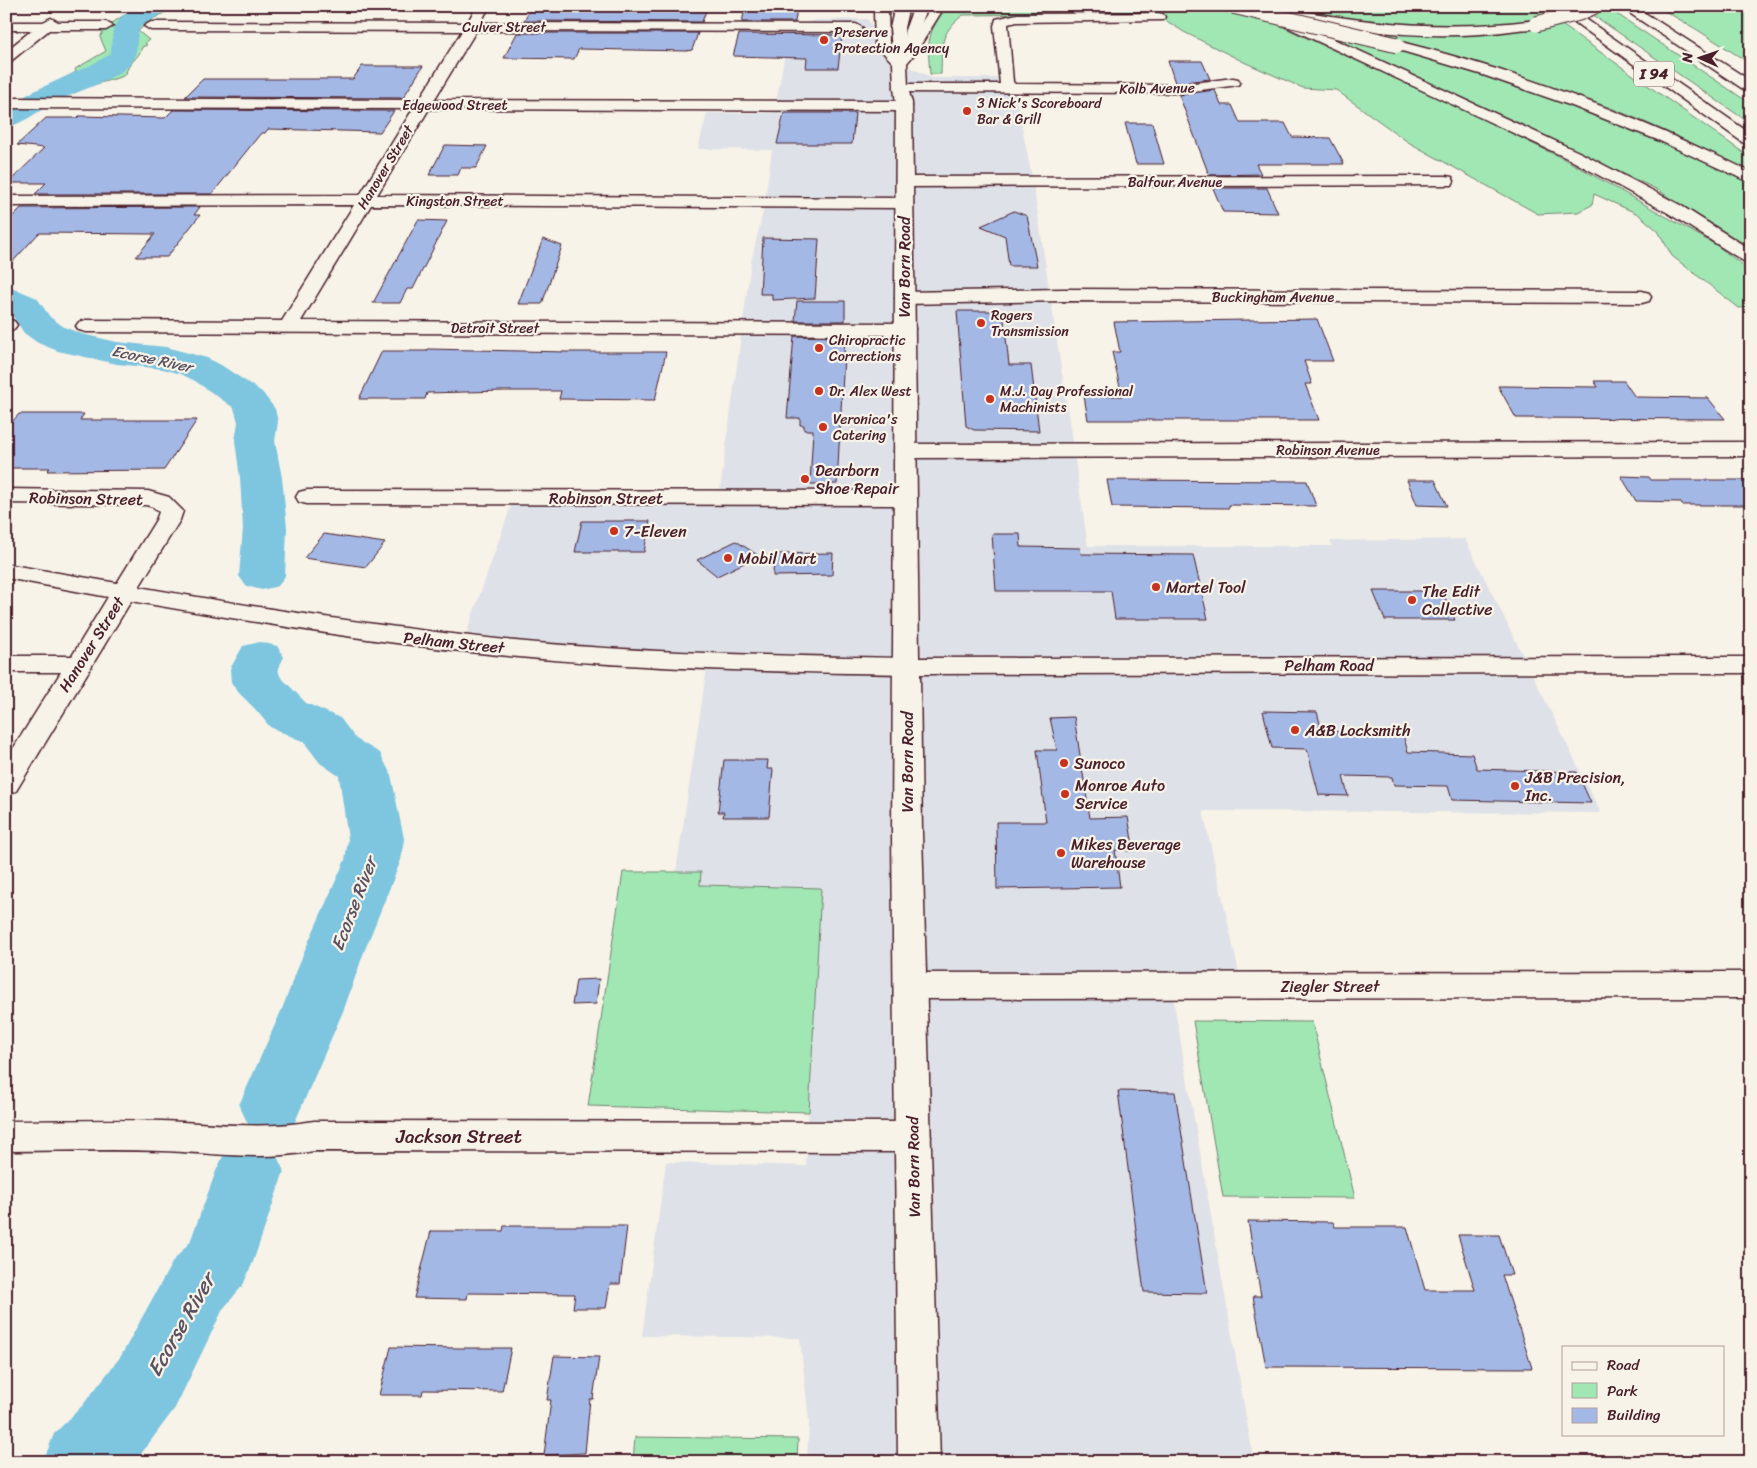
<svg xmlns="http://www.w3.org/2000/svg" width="1757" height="1468" font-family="Sriracha,sans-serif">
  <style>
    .built { fill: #dee1e7 }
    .green { fill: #a0e7b4; stroke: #758370 }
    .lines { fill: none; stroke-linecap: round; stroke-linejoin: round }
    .river { fill: #7ec5df; fill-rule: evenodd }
    .building { fill: #a4b8e6; stroke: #4a1f2b }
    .minor-casing { stroke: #4a1f2b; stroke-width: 3 }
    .major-casing { stroke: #4a1f2b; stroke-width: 3 }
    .highway-casing { stroke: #4a1f2b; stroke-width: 3 }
    .minor { fill: #f7f3e8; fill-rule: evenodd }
    .major { fill: #f7f3e8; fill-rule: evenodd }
    .highway { fill: #f7f3e8; fill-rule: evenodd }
    .highway-bridge-casing { stroke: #4a1f2b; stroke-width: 17; stroke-linecap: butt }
    .highway-bridge { stroke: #f7f3e8; stroke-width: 15 }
    .poi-dot { fill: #c8321e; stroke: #f7f3e8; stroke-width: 2 }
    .labels { text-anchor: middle; stroke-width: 4.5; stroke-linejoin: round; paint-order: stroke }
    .far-street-label { font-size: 14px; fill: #4a1f2b; stroke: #f7f3e8 }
    .far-poi-label { font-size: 14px; fill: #4a1f2b; stroke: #f7f3e8; text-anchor: start }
    .shield { fill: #f7f3e8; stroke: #7e5f64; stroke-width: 1 }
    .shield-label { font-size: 15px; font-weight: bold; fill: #4a1f2b }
    .far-water-label { font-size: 15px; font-style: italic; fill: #5a5161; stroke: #f7f3e8 }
    .street-label { font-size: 16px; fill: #4a1f2b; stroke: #f7f3e8 }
    .poi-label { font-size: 16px; fill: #4a1f2b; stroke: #f7f3e8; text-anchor: start }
    .water-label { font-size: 18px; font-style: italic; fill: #5a5161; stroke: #f7f3e8 }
    .near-street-label { font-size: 19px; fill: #4a1f2b; stroke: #f7f3e8 }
    .near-water-label { font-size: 21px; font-style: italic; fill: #5a5161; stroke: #f7f3e8 }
  </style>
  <rect width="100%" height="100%" fill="#f7f3e8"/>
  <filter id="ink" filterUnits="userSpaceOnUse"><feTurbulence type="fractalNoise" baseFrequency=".02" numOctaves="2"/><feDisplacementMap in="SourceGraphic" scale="10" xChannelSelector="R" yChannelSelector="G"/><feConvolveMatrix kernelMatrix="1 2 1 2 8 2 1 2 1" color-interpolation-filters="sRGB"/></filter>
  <g filter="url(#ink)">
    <path class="built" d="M867,19l33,43 32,16h83l1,19 17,85 55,364h244l-2,-5 135,-2 136,274 -398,-2 39,175h-71l83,476h-447l2,-40 -9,-84 -158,-2 24,-174 140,4 13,-277 -119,-4 1,-13h-25l32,-211 -245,-18 51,-146 205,1 32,-236 12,-50 9,-62 -74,-1 9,-36h67l16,-86 26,-7z"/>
    <path class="green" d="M138,6h39l-26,14 -13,11 11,9 -4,3 2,2 -5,2c-2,11 -15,16 -16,27l-5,3 -70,20 -22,-1 47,-24 -1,-3 31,-18 -6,-14 6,-10z
      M947,6h290l227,104 106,52 146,83 35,26v36l-12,1 -67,-52 -14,-25 -20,-17 -44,-20 -2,11 -14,7 -40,2 -130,-72 -72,-52 -33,-2 -57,-25 -62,-31 -30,-19 -191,2c-24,19 -21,30 -22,59h-11c-3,-34 -3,-40 17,-68z
      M1265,6h270l216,152v14c-47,-23 -94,-46 -143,-65 -70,-26 -140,-48 -211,-67l-10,7c124,36 250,75 364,138v63l-95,-59z
      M1580,6h25l146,98v20z
      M1656,6h95v58l-55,-35z
      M623,872h78l-1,13 121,3 -12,224 -221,-6z
      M1193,1021l119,1 43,176 -132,-1z
      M635,1437l163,2 -1,23h-164z"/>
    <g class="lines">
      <path class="river" d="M139,6h31l-3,5 -26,15c-8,13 1,23 -12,39 -13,15 -57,28 -75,38 -16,8 -30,20 -48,25v-21l28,-16 57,-26 18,-10 2,-3 2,-23 9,-13z
        M6,286l12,4 19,8 13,19 14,10 18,7 35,8 49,5 41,11 14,7 41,27 13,17 3,13 -3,19 7,37 5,50 -2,48 -7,10 -16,4 -16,-4 -7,-10 4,-48 -3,-50 -5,-37 3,-19 -4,-14 -39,-27 -14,-7 -18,-5 -46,-5 -59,-13 -20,-8 -14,-10 -13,-20 -5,-2z
        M260,642l17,4 7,11 -6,12 2,7 26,27 34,15 16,21 24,14 11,22 13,64 -3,21 -37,92 -20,57 -50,115 -23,8 -23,-8 -9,-19 43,-96 22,-57 41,-92 3,-21 -9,-63 -19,-13 -16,-21 -34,-15 -14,-17 -17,-17 -8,-11 -1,-13 13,-23z
        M250,1141l24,9 10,21 -31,91 -10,23 -20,24 -48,99 -40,54h-92l11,-28 28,-28 39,-50 52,-95 17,-19 26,-71 10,-21z"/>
    </g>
    <path class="building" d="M599,8l53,-1 55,1 -5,14 -178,-1 6,-12 68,1z
      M745,8l9,-1 43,1 -2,14h-53z
      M517,33h181l-6,17 -6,1 -107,-2 -5,10 -70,-1z
      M739,34l103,1 -4,33h-32l1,-10 -74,-2z
      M1168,61h34l8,18 -35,4z
      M362,66h61l-20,32 -218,-1 18,-18h150z
      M1215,90l6,15h11l8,18h45l7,14 38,1 14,26h-88l5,10 -52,1 -30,-80z
      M173,110l221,1 -14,21 -112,-3 -3,4h-4l-49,61h-177l11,-11h-38l36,-35 -27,-3 29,-27h31l2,-2 86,2z
      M784,113h71l-3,31h-75z
      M1125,123h27l12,41h-28z
      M445,145l42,1 -11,22h-15l-3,7h-29z
      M1213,188h54l11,25 -55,-1z
      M200,207l-6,8h6l-33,42h-31l19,-23 -116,-1 -33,36v-46l15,-15z
      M1014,211l13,5 10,50h-28l-4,-30 -24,-10z
      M418,220l29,1 -34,68h-6l-7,14h-27z
      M763,238l56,1 -4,59 -43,2v-6h-12z
      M543,239l19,7 -20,58h-24z
      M797,301h48v20h-50z
      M957,311h46l6,54h22l8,66 -65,-1 -8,-4z
      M1317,319l16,42h-29l8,23h-7l14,36h-231l-4,-24h38l-10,-44h8l-6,-30z
      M794,336l51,1 -8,147h-27l3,-54h-9v-5h-4v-7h-13z
      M428,349l140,3h98l-11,48 -96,-1 2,-8h-57l-77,2 -2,6h-66l23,-48h45z
      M1594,381h30l11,16 73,1 17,21 -209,-1 -18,-32 100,1z
      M19,414h65l-4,6h117l-33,50 -117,1 3,-3h-44v-39z
      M1621,476l28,1 2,3h100v25h-69l-2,-3 -44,-1z
      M1107,480l200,1 9,25 -87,-1v3l-117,-1z
      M1407,480h28l12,26 -30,-1z
      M582,521h68l-6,31h-69z
      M324,534l61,9 -19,24 -62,-9z
      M992,534h28l1,13 59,1 1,6 112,1 15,64h-93l-4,-28h-115z
      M736,541l23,15 -42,20 -20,-16z
      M833,553l-1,22 -59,1 1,-22z
      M1373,591h69l13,29h-70z
      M1263,711l54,1 5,19 81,4 5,17 64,2 5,15 100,3 14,31 -139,-3 -4,-14 -54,-1 -2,-8 -49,-1 5,20 -29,-1 -12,-46 -35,-1z
      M1074,717l16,101 38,-1 6,34 -19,-1 5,37 -123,2 -1,-67h50l-9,-72h20l-7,-32z
      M724,760h44l-1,9h6l-4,48h-46l1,-5h-6z
      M599,979l-3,25 -24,1 4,-25z
      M1118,1091l57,1 32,201 -63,-1z
      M1248,1221l85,1 2,5h72l18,63h50l-17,-55h41l13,40h-10l30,93 -266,-1 -13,-71h8z
      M504,1226h123l-7,58h-10l-4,24h-33l2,-14 -107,-1 -1,6 -53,-1 17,-67h72z
      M391,1347l69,1h51l-9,43 -79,-1 -1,5h-43z
      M554,1356l45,1 -6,42h-3l-5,54 -41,2 7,-55h-4z"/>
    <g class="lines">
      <defs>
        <path id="minor" d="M477,6h13l-10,17 376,1 7,4 -7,4 -380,-1 -42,69 470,1 5,2 3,3 -3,3 -5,2 -475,-2 -52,86 527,3 6,1 3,4 -3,4 -6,1 -533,-3 -70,116 604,2 7,2 3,4 -3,4 -7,2 -819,-3 -7,-2 -3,-4 3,-4 7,-2 196,1 72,-116 -348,1v-10l354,-1 53,-86 -407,-1v-10l413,2 43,-69 -311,-1 -7,-4 7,-4 316,1z
          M1158,13l5,1 2,3 -2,3 -146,2 -9,2 5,58 2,2 163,1 55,-7 5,1 2,3 -2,3 -60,8 -277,-1 -5,-1 -2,-3 2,-3 5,-1h99l-6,-58 2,-7 21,-5z
          M51,18l7,4h48l7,4 -7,4h-57l-38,31 -5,1v-11l26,-21h-26v-8h37z
          M1446,176l6,1 2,4 -2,4 -548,2 -6,-1 -2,-4 2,-4 6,-1z
          M1062,289l580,2 7,2 2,4 -2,4 -7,2 -580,-2 -158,3 -7,-2 -2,-4 2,-4 7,-2z
          M6,319l8,2 3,4 -3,4 -8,2z
          M1751,442v14l-846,2 -8,-2 -3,-5 3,-5 8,-2z
          M6,489l142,2 21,6 14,14 -3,9 -41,67c125,22 250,41 376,54 130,12 261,15 391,17l9,2 4,6 -4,6 -9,2c-129,-2 -259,-5 -387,-17 -131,-12 -260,-34 -388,-56l-115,190 -10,3v-34l55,-88h-55v-16h66l36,-59 -102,-19v-14l111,19 39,-63 3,-8 -6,-5 -7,-2 -140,-2z
          M307,490l599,1 8,2 3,5 -3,5 -8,2 -599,-1 -8,-2 -3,-5 3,-5z
          M1751,972v26l-841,1 -11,-4 -5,-9 5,-9 11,-4z
          M6,1121c52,0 104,-2 156,0 51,2 101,9 152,0l599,1 13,4 5,11 -5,11 -13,4 -599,-1c-51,10 -101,2 -152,0 -52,-2 -104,0 -156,0z"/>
        <path id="major" d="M872,6h13l3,7 1,30 11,11 3,-4 2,-20 9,-24h14l-9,24 -2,21 -10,12 1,25 4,15 7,555 832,-1v16l-831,1 2,159 18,629h-42l-6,-629 4,-730 -2,-15 -1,-25 -18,-19 -1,-31z"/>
        <path id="highway" d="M895,6h14l-5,22 2,19 26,-41h13l-30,48h-9l1,8 -2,3h-10l-2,-3 -3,-34z
          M1552,6h15l184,128v12l-6,-2z
          M1619,6h15l117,75v11l-5,-1z
          M1292,9c81,16 162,22 244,11l7,4c-5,6 -17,5 -25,6 -75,11 -157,4 -231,-14l-2,-3 2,-3z
          M1275,12l306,141 99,52 71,45v13l-6,-1 -77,-49 -99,-54 -299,-140 -2,-3 2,-3z
          M1397,41c122,30 241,76 354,131v11l-91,-42 -88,-35 -89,-31 -91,-27 -2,-3z"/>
      </defs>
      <use href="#minor" class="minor-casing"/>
      <use href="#major" class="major-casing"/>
      <use href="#highway" class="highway-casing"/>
      <use href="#minor" class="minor"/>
      <use href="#major" class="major"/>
      <use href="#highway" class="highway"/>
      <defs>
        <path id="highway-bridge" d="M1233,6l164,39
          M1536,24l43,-11 16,-7"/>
      </defs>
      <use href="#highway-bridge" class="highway-bridge-casing"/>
      <use href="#highway-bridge" class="highway-bridge"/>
    </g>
  </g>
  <g class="poi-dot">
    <circle cx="824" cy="40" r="5"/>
    <circle cx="967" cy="111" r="5"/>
    <circle cx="981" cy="323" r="5"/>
    <circle cx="819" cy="348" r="5"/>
    <circle cx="819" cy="391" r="5"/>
    <circle cx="990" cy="399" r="5"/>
    <circle cx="823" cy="427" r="5"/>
    <circle cx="805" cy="479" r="5"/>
    <circle cx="614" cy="531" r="5"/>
    <circle cx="728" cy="558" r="5"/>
    <circle cx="1156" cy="587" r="5"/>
    <circle cx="1412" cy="600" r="5"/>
    <circle cx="1295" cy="730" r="5"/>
    <circle cx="1064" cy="763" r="5"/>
    <circle cx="1515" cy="786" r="5"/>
    <circle cx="1065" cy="794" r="5"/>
    <circle cx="1061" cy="853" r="5"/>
  </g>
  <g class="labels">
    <g class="far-street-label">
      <text x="504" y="32">Culver Street</text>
      <text transform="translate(1157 88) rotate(-1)" y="5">Kolb Avenue</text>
      <text x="455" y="110">Edgewood Street</text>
      <text transform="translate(385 167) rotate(-59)" y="5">Hanover Street</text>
      <text x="1175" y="187">Balfour Avenue</text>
      <text x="455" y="206">Kingston Street</text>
      <text x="1273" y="302">Buckingham Avenue</text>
      <text x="495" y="333">Detroit Street</text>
      <text x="1328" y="455">Robinson Avenue</text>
    </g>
    <g class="far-poi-label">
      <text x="834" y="37">Preserve<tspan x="834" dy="16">Protection Agency</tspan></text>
      <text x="977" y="108">3 Nick's Scoreboard<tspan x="977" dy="16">Bar &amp; Grill</tspan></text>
      <text x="991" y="320">Rogers<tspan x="991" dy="16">Transmission</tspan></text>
      <text x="829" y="345">Chiropractic<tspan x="829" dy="16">Corrections</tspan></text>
      <text x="829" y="396">Dr. Alex West</text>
      <text x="1000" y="396">M.J. Day Professional<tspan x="1000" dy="16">Machinists</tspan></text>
      <text x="833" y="424">Veronica's<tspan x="833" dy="16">Catering</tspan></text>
    </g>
    <rect class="shield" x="1634" y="61.5" width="40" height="25" rx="4"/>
    <g class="shield-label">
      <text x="1654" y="79">I 94</text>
    </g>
    <g class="far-water-label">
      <text transform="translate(152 359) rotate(12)" y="5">Ecorse River</text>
    </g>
    <g class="street-label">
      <text transform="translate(904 267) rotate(-90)" y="6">Van Born Road</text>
      <text transform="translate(86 498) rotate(1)" y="6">Robinson Street</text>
      <text x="606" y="504">Robinson Street</text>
      <text transform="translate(454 642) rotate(6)" y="6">Pelham Street</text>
      <text transform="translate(91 644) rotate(-58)" y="6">Hanover Street</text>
      <text x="1329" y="671">Pelham Road</text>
      <text transform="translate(907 762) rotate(-90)" y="6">Van Born Road</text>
      <text x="1330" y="992">Ziegler Street</text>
      <text transform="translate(913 1167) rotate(-91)" y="6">Van Born Road</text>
    </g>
    <g class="poi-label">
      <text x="815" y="476">Dearborn<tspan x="815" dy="18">Shoe Repair</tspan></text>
      <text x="624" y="537">7-Eleven</text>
      <text x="738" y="564">Mobil Mart</text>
      <text x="1166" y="593">Martel Tool</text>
      <text x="1422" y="597">The Edit<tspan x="1422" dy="18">Collective</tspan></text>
      <text x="1305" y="736">A&amp;B Locksmith</text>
      <text x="1074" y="769">Sunoco</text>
      <text x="1525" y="783">J&amp;B Precision,<tspan x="1525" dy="18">Inc.</tspan></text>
      <text x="1075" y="791">Monroe Auto<tspan x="1075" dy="18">Service</tspan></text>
      <text x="1071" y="850">Mikes Beverage<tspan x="1071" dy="18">Warehouse</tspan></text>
    </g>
    <g class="water-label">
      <text transform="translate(354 904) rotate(-69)" y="6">Ecorse River</text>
    </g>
    <g class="near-street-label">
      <text x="459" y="1143">Jackson Street</text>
    </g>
    <g class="near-water-label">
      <text transform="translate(181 1325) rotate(-60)" y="7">Ecorse River</text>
    </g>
  </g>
  <rect width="1757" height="1468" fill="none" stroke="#f7f3e8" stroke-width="25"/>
  <rect x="12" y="12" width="1732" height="1443" fill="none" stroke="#4a1f2b" stroke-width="2" filter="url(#ink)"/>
  <rect x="1562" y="1346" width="162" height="90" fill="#f7f3e8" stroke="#b29e9c"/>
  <rect x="1572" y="1362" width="25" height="8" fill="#f7f3e8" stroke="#b29e9c"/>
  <text x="1607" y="1370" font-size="15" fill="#4a1f2b">Road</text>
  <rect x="1572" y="1383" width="25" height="15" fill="#a0e7b4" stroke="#b29e9c"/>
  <text x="1607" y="1396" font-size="15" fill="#4a1f2b">Park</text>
  <rect x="1572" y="1408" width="25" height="15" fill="#a4b8e6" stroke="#b29e9c"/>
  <text x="1607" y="1420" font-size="15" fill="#4a1f2b">Building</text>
  <g transform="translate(1700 58) rotate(272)" stroke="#f7f3e8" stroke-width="4" paint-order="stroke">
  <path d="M0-4L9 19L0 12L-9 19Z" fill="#4a1f2b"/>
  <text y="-8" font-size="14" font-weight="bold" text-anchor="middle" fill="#4a1f2b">N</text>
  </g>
</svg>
